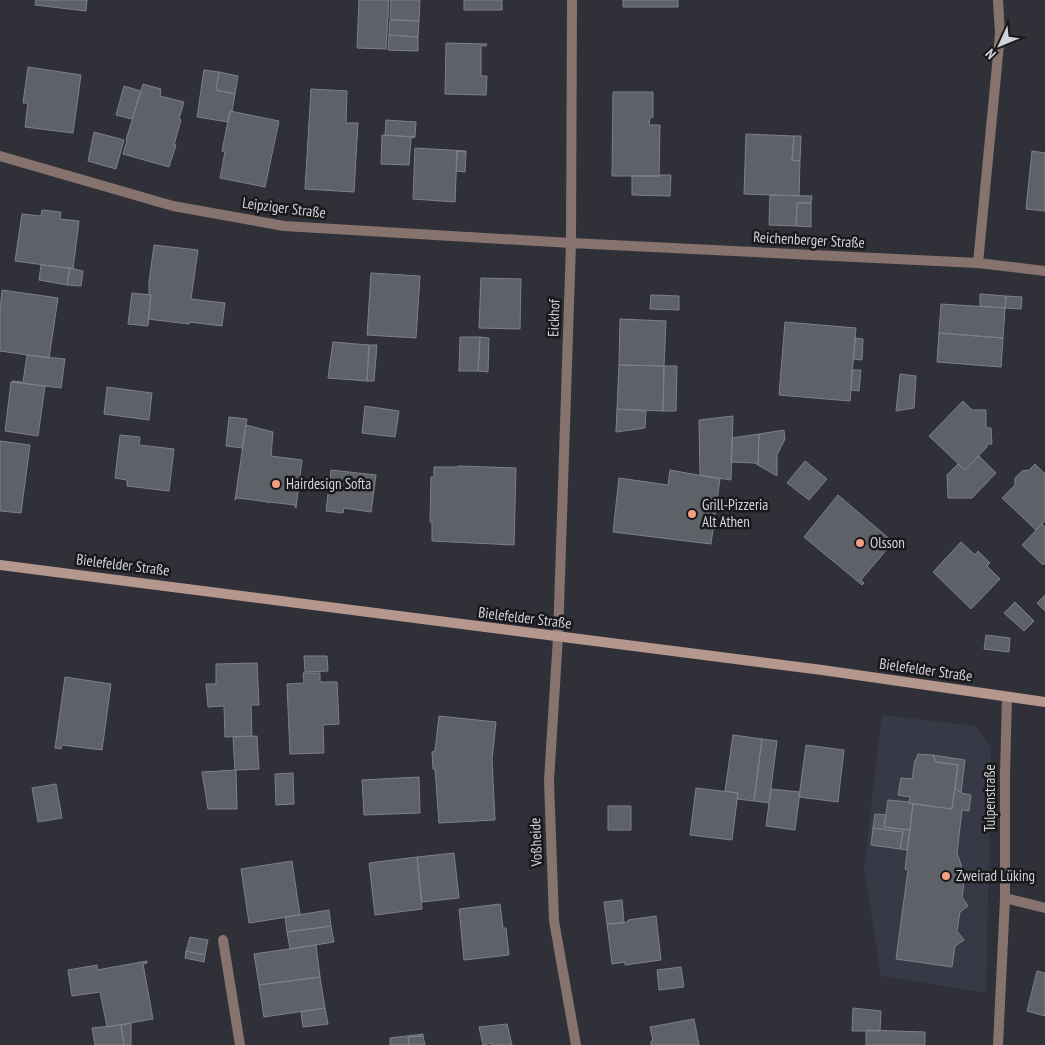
<svg xmlns="http://www.w3.org/2000/svg" width="1045" height="1045" font-family="'PT Sans Narrow',sans-serif">
  <style>
    .built { fill: #373a46 }
    .building { fill: #5f6168; stroke: #7e8088 }
    .lines { fill: none; stroke-linecap: round; stroke-linejoin: round }
    .lane { stroke: #86736d; stroke-width: 10 }
    .street { stroke: #86736d; stroke-width: 10 }
    .secondary { stroke: #b5978e; stroke-width: 10 }
    .poi-dot { fill: #f39f85; stroke: #19191c; stroke-width: 2 }
    .labels { text-anchor: middle; stroke-width: 5; stroke-linejoin: round; paint-order: stroke }
    .street-label { font-size: 15px; fill: #d2d3d8; stroke: #19191c }
    .poi-label { font-size: 15px; fill: #d2d3d8; stroke: #19191c; text-anchor: start }
  </style>
  <rect width="100%" height="100%" fill="#303138"/>
  <path class="built" d="M882,715l93,11 16,22 -5,245 -105,-17 -17,-107z"/>
  <path class="building" d="M36,0h51l-1,11 -51,-6z
    M359,0h30l-3,49 -29,-1z
    M391,0h29l-1,21 -29,-2z
    M464,0h38v10h-38z
    M623,0h55v7h-55z
    M390,20l29,1 -1,16 -29,-2z
    M389,35l29,2v14l-30,-1z
    M446,43l41,1 -1,2h-5v30h6l-1,19 -41,-1z
    M28,67l53,8 -8,58 -48,-6 3,-24h-5z
    M204,70l15,2 -3,18 19,4 -3,17h-2l-2,11 -31,-5z
    M219,72l19,4 -3,18 -19,-4z
    M143,84l18,5 -1,7 24,6 -5,17 2,1 -7,25h2l-7,22 -46,-13 4,-13 -1,-1z
    M124,86l17,5 -9,28 -16,-4z
    M311,89l36,2 -1,32h12l-4,69 -49,-3z
    M613,92h40v25l-3,1 -1,7h11l-1,51h-47z
    M230,111l49,10 -14,66 -45,-9 5,-26 -3,-1z
    M386,120l30,2 -1,15 -30,-2z
    M94,132l30,8 -8,29 -28,-8z
    M746,134l48,2 -2,24 8,1 -1,35 -55,-2z
    M382,135l33,2 -4,1 -2,27 -28,-1z
    M794,136h7l-1,25 -8,-1z
    M415,148l51,3v1l-9,-1 -2,51 -42,-3z
    M457,151l9,1 -1,20 -9,-1z
    M1032,151l13,2v58l-19,-2z
    M660,175h11l-1,21 -38,-1v-19h27z
    M770,195l42,1 -1,7h-14l-1,23 -27,-1z
    M797,203h14v24l-15,-1z
    M42,210l19,2 -1,7 19,2 -6,48 -58,-8 7,-47 19,2z
    M154,245l44,5 -7,49 34,4 -3,23 -33,-4v2l-41,-5 3,-24 -2,-1v-12z
    M41,265l29,3 -3,17 -28,-5z
    M70,268l13,3 -2,15 -14,-1z
    M371,273l49,3 -4,62 -49,-3z
    M481,278l40,1 -1,50 -41,-1z
    M2,290l56,8 -9,60 -49,-7v-42l2,-18z
    M132,293l19,2 -3,31 -20,-2z
    M980,294l26,2 -1,12 -25,-2z
    M651,295l28,1v14l-29,-1z
    M1006,296l16,1 -1,12 -16,-1z
    M941,304l64,4 -2,30 -64,-5z
    M620,319l46,2 -2,45 -45,-1z
    M785,322l71,6 -6,73 -71,-6z
    M939,333l64,5 -2,29 -64,-5z
    M460,337h20l-2,34h-19z
    M480,337l9,1 -1,34 -10,-1z
    M855,338l8,1 -1,21 -9,-1z
    M333,342l36,3 -2,36 -39,-3z
    M369,345h8l-3,36h-7z
    M27,355l38,4 -4,29 -49,-6v-1l11,1z
    M619,365l45,1 -1,45 -46,-2z
    M664,366h13l-1,45h-13z
    M852,370h9l-2,21 -8,-1z
    M900,374l16,2 -2,32 -18,3z
    M11,382l34,4 -7,50 -33,-5z
    M107,387l45,6 -3,27 -45,-6z
    M963,401l9,9h14v18h5l1,16h-5v3l-22,23 -36,-34z
    M365,406l34,5 -4,26 -33,-4z
    M617,409l29,2 -1,17 -29,4z
    M733,416l-2,64 -31,-5 -1,-55z
    M229,417l18,2 -5,29 -16,-2z
    M246,425l27,7 -2,24 31,4 -6,48 -1,-1v-2l-26,-3v1l-2,-1 -12,-2 -1,1v-1l-17,-2 -2,2z
    M784,430l1,9 -8,16v21l-19,-11 1,-31z
    M759,434l-1,31 -3,-2 -24,-1 1,-24z
    M120,435l20,2 -1,8 35,4 -5,42 -42,-5v-6l-12,-2z
    M0,441l30,4 -9,68 -21,-2z
    M979,456l17,17 -24,25h-24l-1,-23 11,-11 7,6z
    M805,461l22,18 -18,21 -22,-17z
    M1035,464l10,10v47l-9,9 -34,-32 13,-13v-7l7,-7 7,-1z
    M458,466l58,2 -2,77 -82,-4v-19h-2l1,-45h3v-10h23z
    M331,470l45,5 -5,37 -27,-4 -1,5 -17,-2z
    M670,470l50,9 -9,65 -98,-12 6,-54 49,7z
    M838,495l55,47 -32,38 3,3 -2,2 -58,-48z
    M1042,524l3,3v36l-2,2 -21,-20z
    M961,542l14,13 3,-4 12,12 -3,3 13,13 -29,30 -38,-37z
    M1045,595v16l-8,-8z
    M1015,602l19,19 -10,10 -20,-18z
    M986,635l24,3 -1,14 -25,-3z
    M304,656h23l1,15 -23,1z
    M257,663l2,42h-8l1,31 -27,1 -1,-31 -16,1 -2,-23h10v-20z
    M303,673h17v9h17l2,42 -16,1 1,28 -34,1 -3,-70 17,-1z
    M65,677l46,7 -9,66 -40,-5 -1,4 -6,-1z
    M439,716l57,6 -4,37 3,61 -56,3 -4,-54h-2l-1,-17 3,-1z
    M733,735l29,4 -8,62 -17,-2 1,-6 -13,-2z
    M257,736l2,33 -24,1 -2,-33z
    M762,739l15,2 -8,62 -15,-2z
    M806,745l38,5 -6,52 -39,-5z
    M918,754l15,1 3,7 22,3 -6,44 -43,-6 1,-6 -12,-2 3,-17 11,1 3,-19h1z
    M933,755l32,5 -4,33 -6,-5 3,-23 -22,-3z
    M236,770l1,39h-29l-6,-37z
    M293,773l1,31 -18,1 -1,-31z
    M419,777l1,36 -56,2 -2,-35z
    M56,784l6,34 -24,4 -6,-34z
    M696,788l42,5 -6,47 -42,-5z
    M955,788l6,5 10,2 -2,16 -7,-1 -5,43 8,23 -3,21 6,9 -8,6 -3,19 7,9 -9,6 -3,21 -56,-8 12,-89 -3,-1 8,-65 39,5z
    M771,789l29,3 -5,38 -29,-4z
    M888,800l21,2v1l4,1 -3,26 -26,-3z
    M608,806h23v24h-23z
    M875,814l11,1 -2,12 26,3 -3,20 -7,-1 3,-17 -30,-4z
    M873,828l30,4 -3,17 -29,-4z
    M454,853l5,45 -37,4 -5,-45z
    M417,857l5,52 -47,6 -6,-52z
    M292,861l8,54 -51,8 -8,-54z
    M622,900l2,23 -17,1 -3,-22z
    M500,904l3,24h3l3,27 -45,5 -5,-51z
    M329,910l2,16 -44,6 -2,-15z
    M656,916l5,44 -36,5v-3l-13,2 -5,-40 21,-2v-2z
    M331,926l3,16 -44,7 -3,-17z
    M190,937l18,3 -3,15 -19,-4z
    M316,945l4,32 -61,8 -5,-31z
    M186,951l19,4 -1,7 -19,-4z
    M147,961v2l-4,1 10,55 -46,8 -7,-35 -28,4 -4,-26 29,-5v5z
    M681,967l3,20 -25,3 -2,-20z
    M1037,971l8,2v43l-18,-5z
    M320,977l5,31 -61,9 -5,-32z
    M325,1008l3,16 -25,3 -2,-15z
    M853,1008l28,3 -1,20h-28z
    M694,1019l5,26h-48v-4h2l-3,-14z
    M131,1023v22h-7l-3,-20z
    M507,1024l5,21h-21v-2l-8,2 -4,-18z
    M121,1025l3,20h-29l-3,-17z
    M866,1030l59,2v13h-59z
    M423,1034v2l-15,1 1,8h-19v-7z
    M423,1036l2,9h-16l-1,-8z"/>
  <g class="lines">
    <path class="lane" d="M978,263l22,-229 -2,-34
      M223,940l17,105"/>
    <path class="street" d="M572,0l-1,243 -13,394 -9,144 5,140 22,124
      M0,156l173,50 111,20 287,17 407,20 67,8
      M1007,697l-2,77v124l40,10
      M998,1045l7,-147"/>
    <path class="secondary" d="M0,565l822,105 223,32"/>
  </g>
  <g class="poi-dot">
    <circle cx="276" cy="484" r="5"/>
    <circle cx="692" cy="514" r="5"/>
    <circle cx="860" cy="543" r="5"/>
    <circle cx="946" cy="876" r="5"/>
  </g>
  <g class="labels">
    <g class="street-label">
      <text transform="translate(284 208) rotate(7)" y="5">Leipziger Straße</text>
      <text transform="translate(809 240) rotate(3)" y="5">Reichenberger Straße</text>
      <text transform="translate(554 318) rotate(-88)" y="5">Eickhof</text>
      <text transform="translate(123 565) rotate(7)" y="5">Bielefelder Straße</text>
      <text transform="translate(525 618) rotate(7)" y="5">Bielefelder Straße</text>
      <text transform="translate(926 670) rotate(8)" y="5">Bielefelder Straße</text>
      <text transform="translate(990 798) rotate(-90)" y="5">Tulpenstraße</text>
      <text transform="translate(536 842) rotate(-92)" y="5">Voßheide</text>
    </g>
    <g class="poi-label">
      <text x="286" y="489">Hairdesign Softa</text>
      <text x="702" y="510">Grill-Pizzeria<tspan x="702" dy="17">Alt Athen</tspan></text>
      <text x="870" y="548">Olsson</text>
      <text x="956" y="881">Zweirad Lüking</text>
    </g>
  </g>
  <g transform="translate(1000 45) rotate(226)" stroke="#19191c" stroke-width="4" paint-order="stroke">
  <path d="M0-4L9 19L0 12L-9 19Z" fill="#d2d3d8"/>
  <text y="-8" font-size="14" font-weight="bold" text-anchor="middle" fill="#d2d3d8">N</text>
  </g>
</svg>
